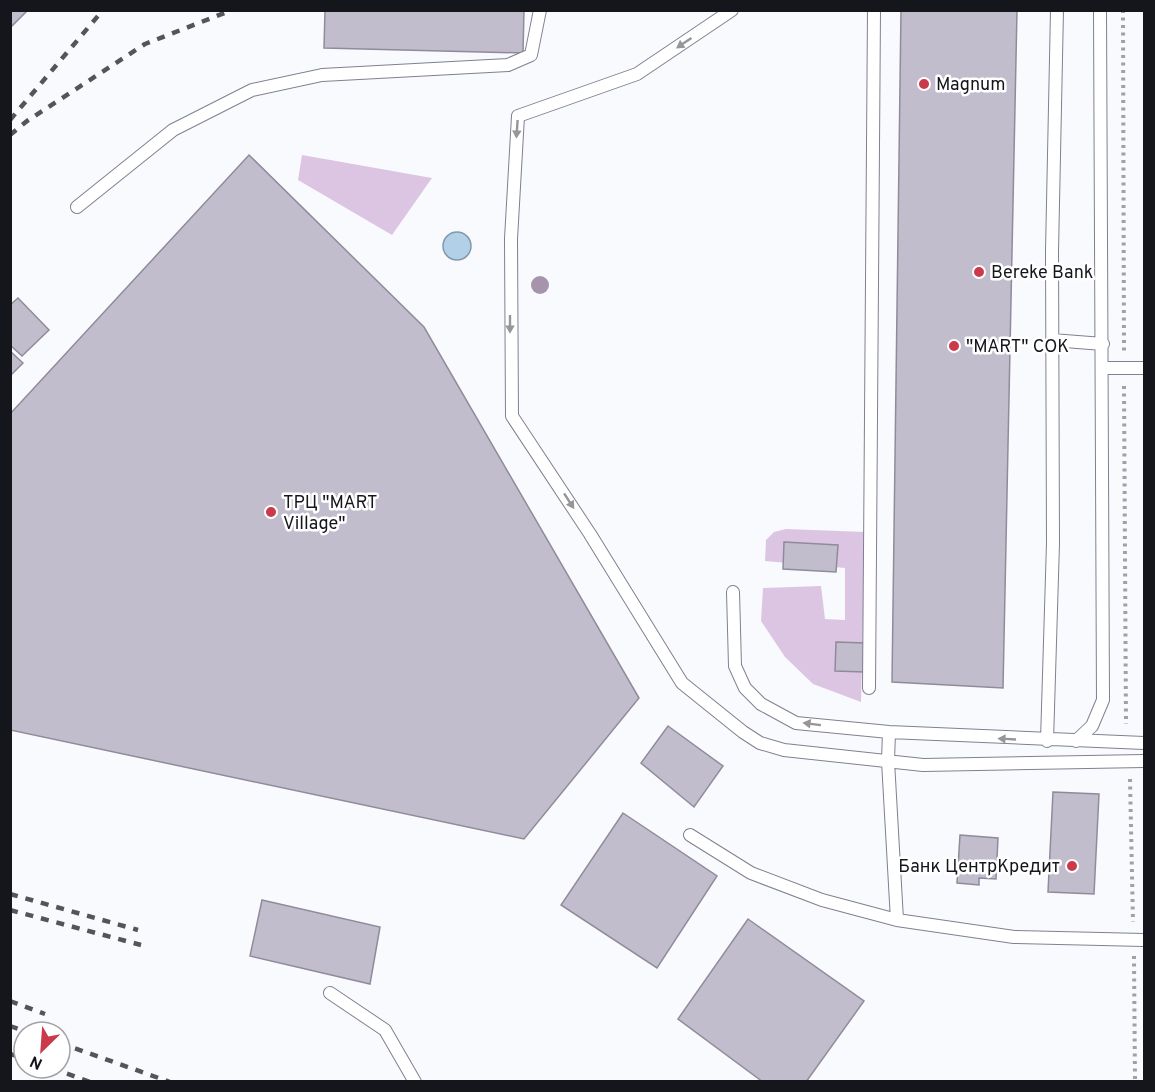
<svg xmlns="http://www.w3.org/2000/svg" width="1155" height="1092" font-family="Overpass,sans-serif">
  <style>
    .green { fill: #dcc5e2 }
    .water { fill: #b2d1e8; stroke: #8399ab; stroke-width: 1.5 }
    .building { fill: #c2bdcd; stroke: #908b9a; stroke-width: 1.5 }
    .lines { fill: none; stroke-linecap: round; stroke-linejoin: round }
    .service-casing { stroke: #7f8190; stroke-width: 14 }
    .path { stroke: #a0a1a5; stroke-width: 4; stroke-dasharray: 3 4.5; stroke-linecap: butt }
    .service { stroke: #fff; stroke-width: 12 }
    .rail { stroke: #54555a; stroke-width: 4.5; stroke-dasharray: 8 8; stroke-linecap: butt }
    .tree { fill: #a694ac }
    .oneway { fill: #969699 }
    .poi-dot { fill: #ca3a4a; stroke: #fff; stroke-width: 2 }
    .labels { text-anchor: middle; stroke-width: 5; stroke-linejoin: round; paint-order: stroke }
    .poi-label { font-size: 18px; fill: #15161c; stroke: #fff; text-anchor: start }
  </style>
  <rect width="100%" height="100%" fill="#f9fafd"/>
  <path class="green" d="M302,155l130,23 -40,57 -94,-55z
    M786,529l79,3 -4,170 -48,-18 -28,-27 -24,-36 2,-33 58,-2 4,33 20,1v-52l-80,-7 1,-21 8,-8z"/>
  <path class="water" d="M443 246a14 14 0 1 1 28 0a14 14 0 1 1-28 0Z"/>
  <path class="building" d="M10,10h18l-18,18z
    M325,10h199l-1,43 -199,-5z
    M901,10h116l-14,678 -111,-6z
    M249,155l175,172 215,371 -115,141 -514,-109v-316z
    M18,298l31,32 -27,26 -12,-11v-40z
    M10,351l13,12 -13,13z
    M784,542l54,3 -2,27 -53,-3z
    M836,642l29,1 -1,29 -29,-1z
    M668,726l55,40 -29,41 -53,-44z
    M1053,792l46,2 -5,100 -46,-2z
    M623,813l94,63 -60,92 -96,-63z
    M960,835l38,3 -2,41 -17,-1v7l-22,-2z
    M262,900l118,27 -10,57 -120,-28z
    M748,919l116,82 -58,81h-43l-85,-63z"/>
  <g class="lines">
    <defs>
      <path id="service" d="M732,10l-95,64 -119,42 -7,123 1,177 78,118 92,149 61,49 17,11 24,7 139,15 221,-4
        M77,207l96,-77 79,-40 70,-15 186,-10 23,-10 9,-45
        M1052,340l51,4
        M1103,368h41
        M733,592l2,74 10,22 16,16 35,19 93,9 255,11
        M869,688l5,-678
        M889,732l-1,29 9,159
        M1047,741l6,-198 -1,-292 5,-241
        M1076,741l16,-15 11,-26 -3,-690
        M690,835l61,38 71,27 75,20 117,17 130,3
        M330,993l55,37 30,52"/>
    </defs>
    <use href="#service" class="service-casing"/>
    <path class="path" d="M1123,10l1,342
      M1124,386l2,338
      M1130,779l3,143
      M1134,956l1,126"/>
    <use href="#service" class="service"/>
    <path class="rail" d="M10,120l93,-110
      M10,135l17,-14 118,-77 87,-34
      M10,894l128,36
      M10,910l131,35
      M10,1001l35,13
      M10,1026l17,6
      M60,1043l110,39
      M10,1054l14,4
      M52,1068l38,14"/>
  </g>
  <circle class="tree" cx="540" cy="285" r="9"/>
  <defs><path id="oneway-solid" d="M-6-.8H1V-3.2L6.5 0L1 3.2V.8H-6Z" transform="scale(1.5)"/></defs>
  <g class="oneway">
    <use href="#oneway-solid" transform="translate(684 43) rotate(146)"/>
    <use href="#oneway-solid" transform="translate(517 129) rotate(94)"/>
    <use href="#oneway-solid" transform="translate(510 324) rotate(90)"/>
    <use href="#oneway-solid" transform="translate(569 501) rotate(57)"/>
    <use href="#oneway-solid" transform="translate(812 724) rotate(-173)"/>
    <use href="#oneway-solid" transform="translate(1007 739) rotate(-177)"/>
  </g>
  <g class="poi-dot">
    <circle cx="924" cy="84" r="6"/>
    <circle cx="979" cy="272" r="6"/>
    <circle cx="954" cy="346" r="6"/>
    <circle cx="271" cy="512" r="6"/>
    <circle cx="1072" cy="866" r="6"/>
  </g>
  <g class="labels">
    <g class="poi-label">
      <text x="936" y="90">Magnum</text>
      <text x="991" y="278">Bereke Bank</text>
      <text x="966" y="352">"MART" СОК</text>
      <text x="283" y="508">ТРЦ "MART<tspan x="283" dy="21">Village"</tspan></text>
      <text x="1060" y="872" text-anchor="end">Банк ЦентрКредит</text>
    </g>
  </g>
  <rect width="1155" height="1092" fill="none" stroke="#15161c" stroke-width="24"/>
  <g transform="translate(42 1050) rotate(205)"><circle r="28" fill="#ffffff" stroke="#a1a2a4" stroke-width="1.5"/>
  <path d="M0-4.5L10 22L0 15L-10 22Z" fill="#ca3a4a"/>
  <text y="-9" font-size="16" font-weight="bold" text-anchor="middle" fill="#15161c">N</text>
  </g>
</svg>
